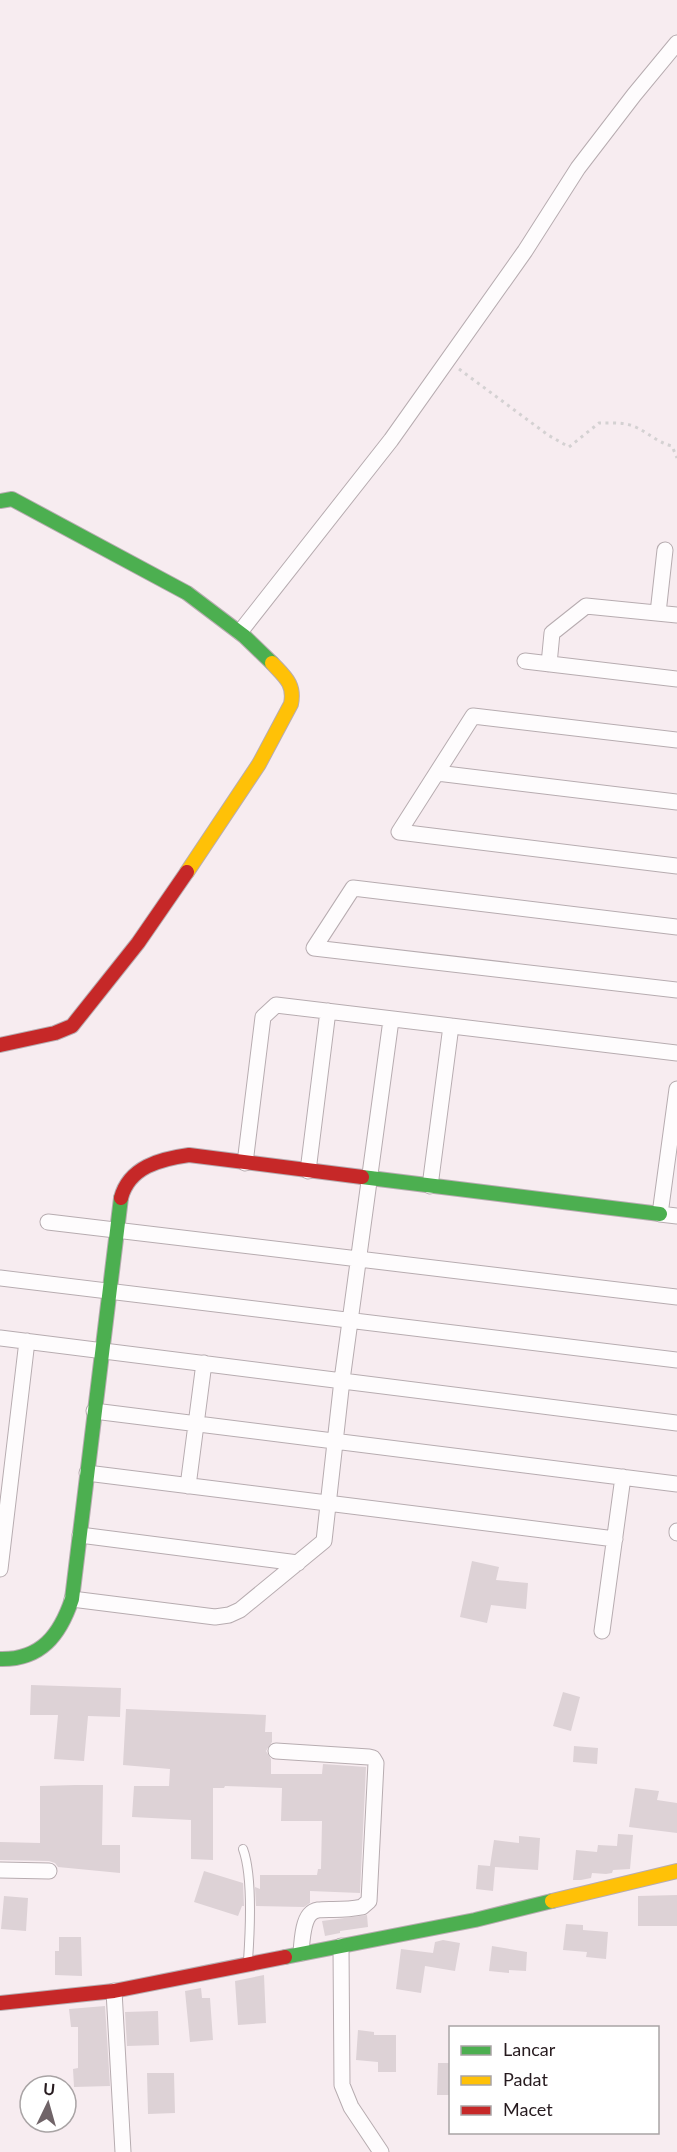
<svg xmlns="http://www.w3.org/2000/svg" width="677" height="2152" font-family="Lato,sans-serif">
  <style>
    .building { fill: #ddd2d6 }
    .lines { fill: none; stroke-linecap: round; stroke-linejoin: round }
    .lane-casing { stroke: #b7acb0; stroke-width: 10 }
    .street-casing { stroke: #b7acb0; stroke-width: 17 }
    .fast-casing { stroke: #b7acb0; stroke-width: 16 }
    .slow-casing { stroke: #b7acb0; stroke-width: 16 }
    .jam-casing { stroke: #b7acb0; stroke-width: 16 }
    .path { stroke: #d4d1d2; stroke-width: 3; stroke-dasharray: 3 4.5; stroke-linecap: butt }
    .lane { stroke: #fefcfd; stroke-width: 8 }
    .street { stroke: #fefcfd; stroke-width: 15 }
    .fast { stroke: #4caf50; stroke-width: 14 }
    .slow { stroke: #ffc107; stroke-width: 14 }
    .jam { stroke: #c62828; stroke-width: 14 }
  </style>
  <rect width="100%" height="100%" fill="#f7ecf0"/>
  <path class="building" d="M472,1561l27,6 -3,13 32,3 -2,26 -35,-4 -4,18 -27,-6z
    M31,1685l90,3 -1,29 -32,-1 -4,45 -30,-2 4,-44h-28z
    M563,1692l17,5 -9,34 -18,-5z
    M126,1709l140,6 -1,17h7v10l-6,9 5,8v15h51l1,-10 43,3 -6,126 -50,-2v12l-6,4 -48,-1 -1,-19 5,2v-14h57l1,-6h3l1,-48h-41l1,-33 -57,-2 -1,2h-11v72l-22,-1v-39l-59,-3 2,-31h35l1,-17 -47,-4z
    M574,1746l24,2 -1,16 -24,-2z
    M75,1785h28l-1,60h18v28l-62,-6 -3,-4 -6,-2 -49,-1v-18l40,1v-57z
    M635,1788l24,3 -2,9 20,3v30l-48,-6z
    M618,1834l15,1 -3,34 -17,1 -1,3 -6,1 -14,-1 -1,5 -10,2h-8l3,-30 21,2 1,-7 19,1z
    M519,1836l21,2 -2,32 -43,-3 -2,24 -17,-2 2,-24 12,1 4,-26 25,3z
    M204,1871l39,12 1,23h-2l-4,10 -44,-14z
    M677,1895v31h-39v-30z
    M4,1896l24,2 -2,33 -25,-2z
    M367,1915l1,12 -28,4v2l-15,3 -3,-15z
    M566,1924l17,1v5l25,2 -2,27 -20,-2 1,-5 -24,-2z
    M59,1937h22l1,39 -27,-1v-24h4z
    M443,1940l17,3 -5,28 -30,-5 -4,27 -25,-4 5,-40 32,4 2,-11z
    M492,1946l35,6 -1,19 -17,-1v3l-20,-2z
    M264,1975l2,48 -28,2 -3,-44z
    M201,1988l1,10h8l3,42 -23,2 -5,-51z
    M105,2006l5,80 -36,1 -1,-18 5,-1v-41h-7l-2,-18z
    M158,2011l1,34 -32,1 -2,-34z
    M358,2030l16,2v3h22v37h-18v-10l-22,-2z
    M438,2063h12v32h-13z
    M147,2073h27l1,40 -27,1z"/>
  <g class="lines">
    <defs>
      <path id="lane" d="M243,1849c10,27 7,83 5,112"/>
      <path id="street" d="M658,613l7,-63
        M240,632l151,-192 134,-189 53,-83 56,-73 43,-52
        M525,661l152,18
        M549,664l3,-31 34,-27 91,9
        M677,740l-204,-24 -74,116 278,34
        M437,773l240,29
        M677,927l-324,-39 -39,60 363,42
        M677,1089l-17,125 17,2
        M245,1163l18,-146 13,-12 401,48
        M308,1171l20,-160
        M430,1186l21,-160
        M48,1222l629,75
        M0,1278l677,82
        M0,1338l677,85
        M94,1411l583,73
        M87,1473l528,66
        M188,1486l16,-123
        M677,1533v-2
        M80,1535l218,28
        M0,1569l27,-228
        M72,1599l143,18 14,-2 11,-5 84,-69 18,-161 49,-360
        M602,1631l21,-154
        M276,1751l93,6 4,1 3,5 -7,138 -7,6c-45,9 -57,-15 -61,46
        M0,1870l49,1
        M341,1946l1,139 9,22 30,45
        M114,1991l9,161"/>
      <path id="fast" d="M0,501l12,-2 175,94 57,43 28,27
        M362,1177l298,37
        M0,1659c41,1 60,-24 72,-60l49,-401
        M285,1957l190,-37 77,-19"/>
      <path id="slow" d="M187,872l72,-108 32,-60c4,-20 -6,-27 -19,-41
        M552,1901l125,-30"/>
      <path id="jam" d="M0,1045l55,-12 17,-7 66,-83 49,-71
        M121,1198c8,-31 39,-39 68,-43l173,22
        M0,2003l114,-12 171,-34"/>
    </defs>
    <use href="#lane" class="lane-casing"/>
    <use href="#street" class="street-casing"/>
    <use href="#fast" class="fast-casing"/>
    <use href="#slow" class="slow-casing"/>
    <use href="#jam" class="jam-casing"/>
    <path class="path" d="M459,369l89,66 21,12 30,-24c11,0 24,-1 34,3 15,6 23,16 39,20l5,12"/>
    <use href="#lane" class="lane"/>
    <use href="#street" class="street"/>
    <use href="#fast" class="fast"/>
    <use href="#slow" class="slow"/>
    <use href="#jam" class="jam"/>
  </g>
  <rect x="449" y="2026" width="210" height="108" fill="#ffffff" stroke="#a9a4a5" stroke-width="1.5"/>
  <rect x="461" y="2046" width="30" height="9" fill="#4caf50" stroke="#a9a4a5" stroke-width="1.5"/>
  <text x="503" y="2056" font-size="18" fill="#271b1f">Lancar</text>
  <rect x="461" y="2076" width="30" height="9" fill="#ffc107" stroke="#a9a4a5" stroke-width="1.5"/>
  <text x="503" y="2086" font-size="18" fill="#271b1f">Padat</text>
  <rect x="461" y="2106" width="30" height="9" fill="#c62828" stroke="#a9a4a5" stroke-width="1.5"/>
  <text x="503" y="2116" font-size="18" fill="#271b1f">Macet</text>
  <g transform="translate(48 2104) rotate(5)"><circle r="28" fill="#ffffff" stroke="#a9a4a5" stroke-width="1.5"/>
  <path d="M0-4.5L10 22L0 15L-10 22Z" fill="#706468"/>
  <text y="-9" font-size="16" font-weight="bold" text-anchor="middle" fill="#271b1f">U</text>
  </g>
</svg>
